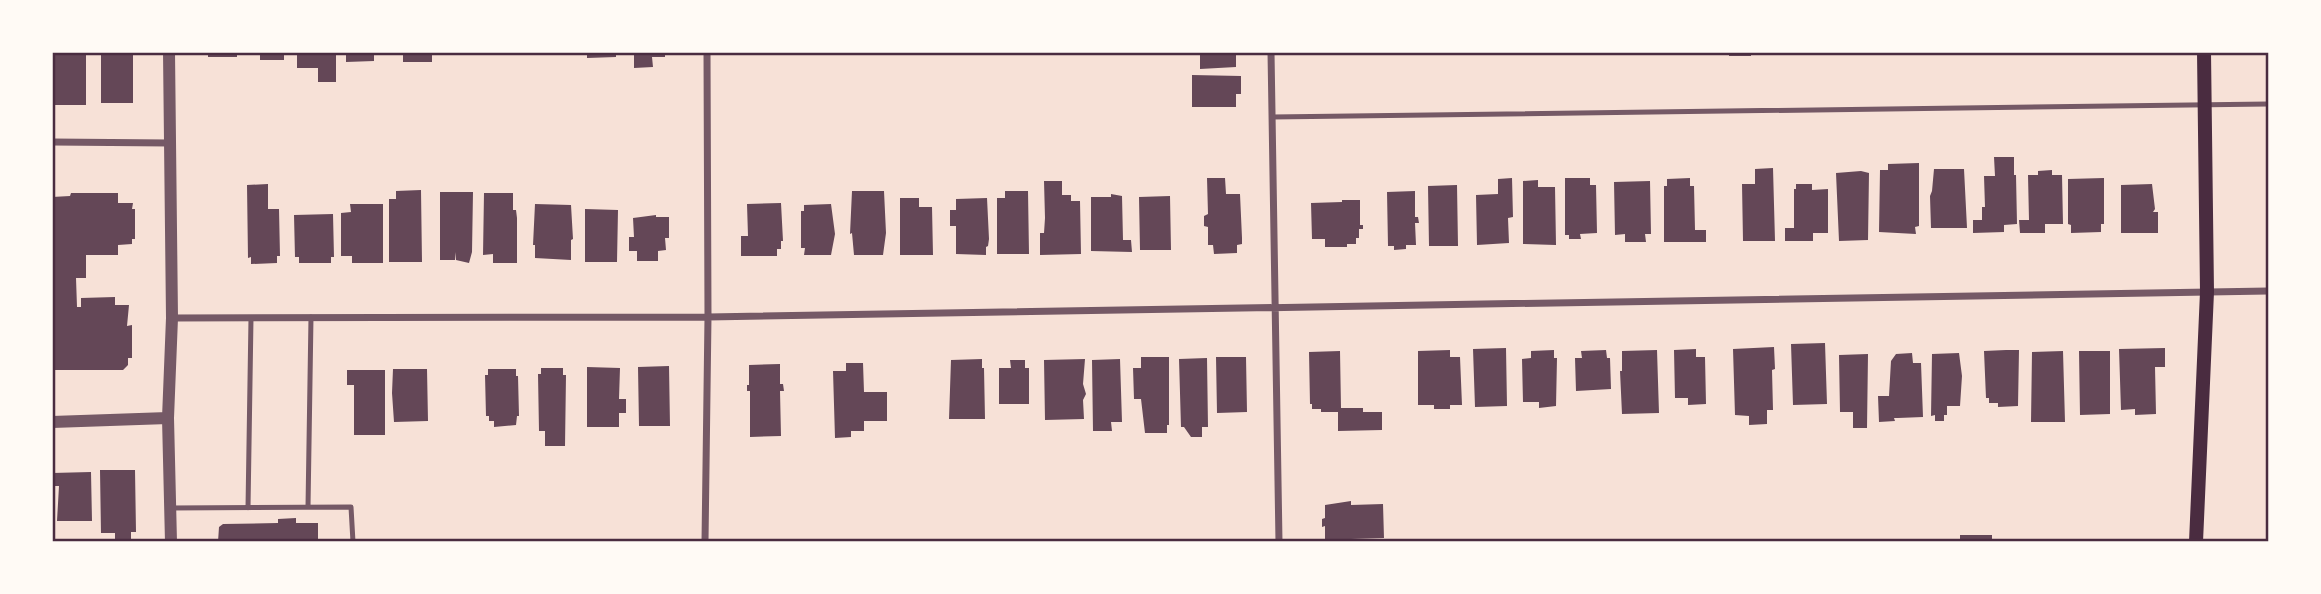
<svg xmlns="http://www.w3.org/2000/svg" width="2321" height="594" font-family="Lato,sans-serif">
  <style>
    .building { fill: #644757 }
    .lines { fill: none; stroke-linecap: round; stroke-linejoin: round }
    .service { stroke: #755966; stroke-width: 5 }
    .minor { stroke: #755966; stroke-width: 7 }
    .tertiary { stroke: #755966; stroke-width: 12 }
    .secondary { stroke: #4a2c40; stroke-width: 14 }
    .neatline { fill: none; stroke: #4a2c40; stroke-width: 2.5 }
  </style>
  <rect width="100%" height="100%" fill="#f7e1d7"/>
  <path class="building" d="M55,52h31v53h-32z
    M101,52h32v51h-32z
    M208,52h29v5h-29z
    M260,52h24v8h-24z
    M297,52h39v30h-18v-14h-21z
    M346,52h28v9l-28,1z
    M403,52h29v10h-29z
    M587,52h29v5l-29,1z
    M634,52h31v5h-13l1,10 -19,1z
    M1200,52h42v3h-6v12l-36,2z
    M1729,52h22v4h-22z
    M1192,75l49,1v18h-5v13h-44z
    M1994,157h20v18h2l1,49 -13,1v7l-31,1v-13h9v-13h3l-1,-31h11z
    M1919,163v63l-4,1 1,7 -37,-2 1,-62h8v-6z
    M1773,168l2,73h-32l-1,-57h13v-15z
    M1934,169h30l3,59h-36l-1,-32 2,-5z
    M2052,170v5h10l1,49h-18v9h-25l-1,-13h10l-1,-45h10v-4z
    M1861,171l8,2 -1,67 -29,1 -3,-68z
    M1207,178h18l1,16h14l2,44v6l-5,1v8l-23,1 -1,-9h-5v-18l-4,-1v-10l4,-2z
    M1512,178l1,39 -5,1 1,25 -32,2 -1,-50 22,-1v-15z
    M1565,178h25v7h6l1,48 -17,1 1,5h-12v-4h-4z
    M1690,178v8h4l1,44h11v12h-42v-56h3v-7z
    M2104,178v46h-3v8l-30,1v-8l-3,-1v-45z
    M1538,180v7h17l1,58 -33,-1v-63z
    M1044,181h18v14h9v6h9l1,53 -41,1v-22h4l1,-15z
    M1650,181l1,53h-6l1,8h-21v-8l-10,1 -1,-53z
    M268,184v25h11l1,47h-3v7l-26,1v-7l-3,1 -1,-73z
    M1796,184h16v6l16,-1v44h-15v8h-28v-13h9v-39h2z
    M2152,184l3,25 -2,3h5v21h-37v-48z
    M1457,185l1,61h-29l-1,-60z
    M421,190l1,72h-33v-63h7v-8z
    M852,191h32l2,42 -3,22h-29l-2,-22 -2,1z
    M1005,191h23l1,63h-32v-56h8z
    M1415,191v26h3l1,6h-4l1,22h-10v4l-12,1v-4h-6l-1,-54z
    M440,192h33l-1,60 -3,11 -13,-3 -1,-8v8h-15z
    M71,193h47v10h15l-1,6h3v30h-3v5l-14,1v10h-32v23h-10l1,29h4v-9l34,-1v8h14l-2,21 5,-1v33h-4v7l-5,5h-71v-173l18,-1z
    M484,193h29v17h3l1,8v45h-24v-9l-10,1z
    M1111,194l11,2 1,44h8l1,12 -41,-1v-54h20z
    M1170,196l1,54h-31l-1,-53z
    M900,198h19v9h13l1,48h-33z
    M987,198l2,41 -1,7 -2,1v8l-30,-1v-28h-6v-16h6v-11z
    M1342,200h18v25h3v4h-4v9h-3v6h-9v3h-22v-8h-13l-1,-36 31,-1z
    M781,203l2,38h-2v8h-4v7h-36v-20h7l-1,-32z
    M350,204h33v59h-31v-7h-11v-43l10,-1z
    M535,204l36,1 2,34 -2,1v20l-36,-2v-13h-2z
    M831,204l4,30 -4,21h-27l1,-7h-4v-37h3v-6z
    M585,209l33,1 -1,52h-32z
    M333,214l1,43h-3v6h-32v-6h-4l-1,-42z
    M656,215v2h13v21h-4l1,12 -8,1v10h-21v-10h-8v-14h5l-1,-19z
    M1825,343l2,61 -34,1 -2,-61z
    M1774,347l1,22 -3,1 1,40h-6v14l-18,1v-9l-14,-1 -2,-66z
    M1506,348l1,58 -32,1 -2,-58z
    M2165,348v19h-10l1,47 -21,1v-6l-14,1 -2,-61z
    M1696,349v8h9l1,47 -18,1v-7h-13l-1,-48z
    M1450,350v7h10l2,48h-12v4h-16v-4h-16v-54z
    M1554,350v8h3l-1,48 -17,2v-6h-16l-1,-43 9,-1v-7z
    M1606,350l1,8h3l1,31 -35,2 -1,-33h7l-1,-7z
    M1657,350l2,63 -37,1 -2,-43h2v-20z
    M2006,350h13l-1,56 -20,1v-4h-9v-5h-3l-2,-47z
    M1340,351l1,57h22v4h19v18l-44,1v-19h-17v-3h-9v-5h-2l-1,-52z
    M2063,351l2,71h-34l1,-70z
    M2079,351h31v63l-30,1z
    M1912,353l1,10h8l2,54 -25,1h-4l1,3 -16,1 -1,-26h11l2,-35 5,-7z
    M1959,353l3,23 -2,30h-13v9h-3v6h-9v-6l-4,1 1,-62z
    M1868,354l-1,74h-14v-16h-13l-1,-57z
    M1141,357h28v68h-2v8h-22l-4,-34h-7l-1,-31h8z
    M1216,357h30l1,55 -30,1z
    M1207,358l1,69h-6v10h-11l-7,-10h-3l-2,-68z
    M982,359v9h2l1,51h-36l2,-59z
    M1085,359l-2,25 3,10 -3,6 1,19 -39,1 -1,-60z
    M1120,359l2,63h-11l1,9h-19l-1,-71z
    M1010,360h15v8h4v36h-30v-36h12z
    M846,363h17l1,29h23v29h-23v10h-13v6l-16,1 -2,-67h13z
    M780,364v20h3l1,7h-4l1,45 -31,1v-46h-3v-6h2v-20z
    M669,366l1,60h-31l-1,-59z
    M587,367l33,1 -1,31h7v14h-7v14h-32z
    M541,368h22v7h3l-1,71h-20v-15h-6l-1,-57h3z
    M393,369h34l1,52 -34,1 -2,-29z
    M488,369h28v7h2l1,40h-2l-1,9 -22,2v-6h-5v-5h-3l-1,-41h3z
    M347,370h38v65h-31v-50h-7z
    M100,470h35l1,62h-5v7h-16v-6h-14z
    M91,472l1,49h-35l2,-35h-7v-13z
    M1351,501v4l32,-1 1,34 -33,1v3l-26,-2v-14l-3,1v-8l3,-1v-13z
    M296,518v5h22v19h-100l1,-15 4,-3 55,-1v-4z
    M1960,535h32v7h-32z"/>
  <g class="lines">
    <path class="service" d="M1272,117l996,-13
      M308,507l3,-190
      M170,508l181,-1 2,35
      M248,508l3,-190"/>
    <path class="minor" d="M1271,52l8,490
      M52,142l117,1
      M172,318l536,-1 1560,-26
      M705,542l3,-225 -1,-265"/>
    <path class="tertiary" d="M169,52l3,266 -4,100 3,124
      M52,422l116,-4"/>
    <path class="secondary" d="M2196,542l11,-250 -3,-240"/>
  </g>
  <rect width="2321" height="594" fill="none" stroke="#fffaf5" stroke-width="108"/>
  <rect x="54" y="54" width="2213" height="486" class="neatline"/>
</svg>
